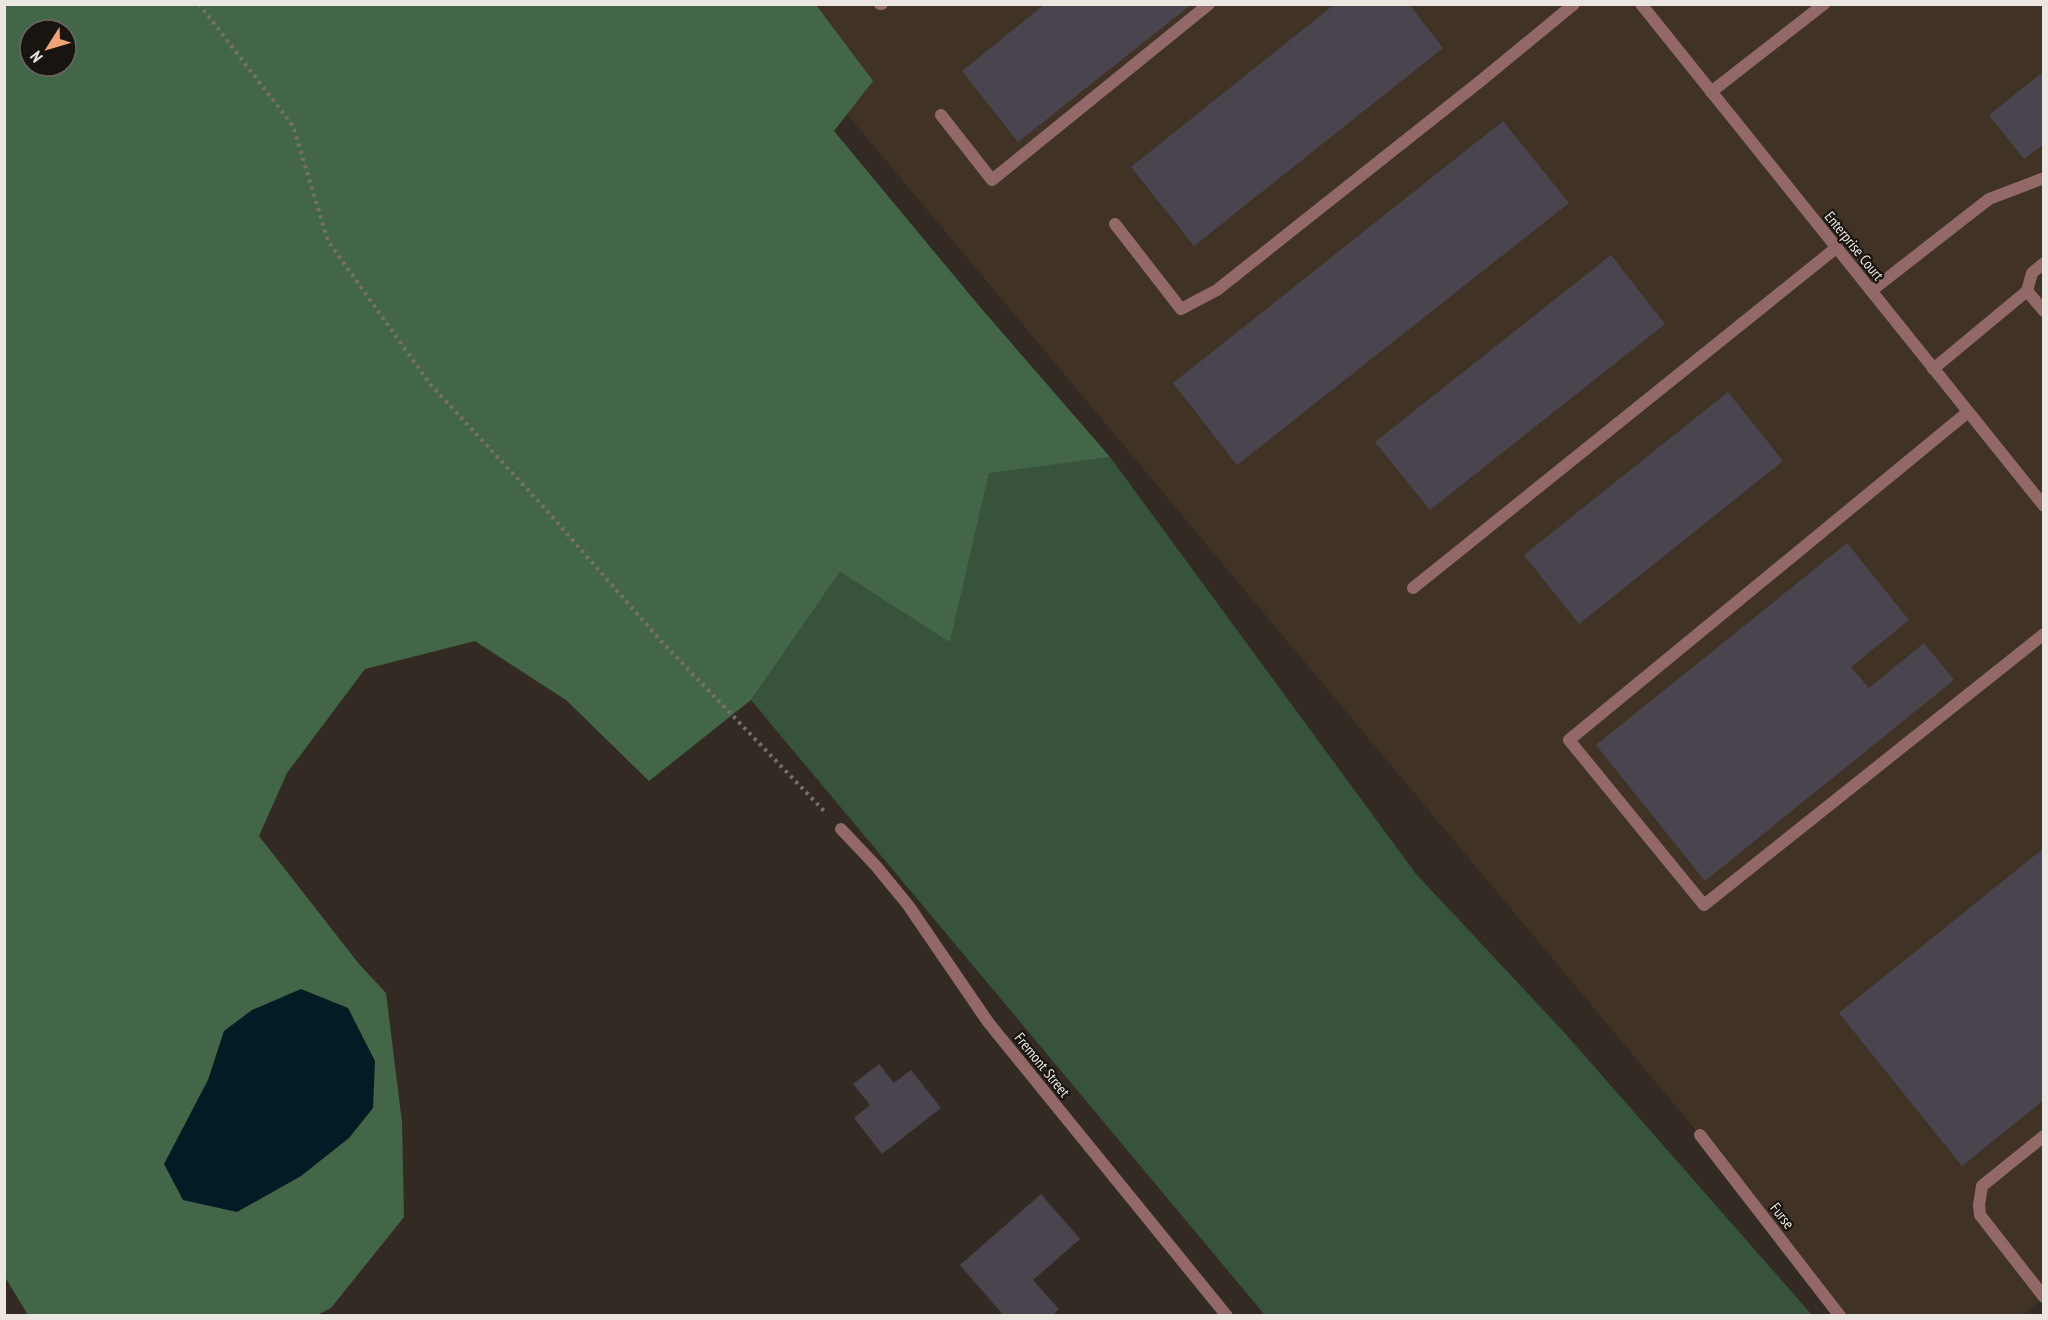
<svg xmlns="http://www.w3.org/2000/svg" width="2048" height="1320" font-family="'PT Sans Narrow',sans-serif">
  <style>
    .built { fill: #403326 }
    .green { fill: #37533c }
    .forest { fill: #436649; fill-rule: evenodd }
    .water { fill: #021b25 }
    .building { fill: #49444e }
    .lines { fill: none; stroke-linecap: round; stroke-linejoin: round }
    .path { stroke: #78716a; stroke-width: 4; stroke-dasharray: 3 4.5; stroke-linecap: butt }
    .service { stroke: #926868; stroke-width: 12 }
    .minor { stroke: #926868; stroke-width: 12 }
    .labels { text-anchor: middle; stroke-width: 4.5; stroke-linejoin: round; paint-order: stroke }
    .street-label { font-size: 15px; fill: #ece6e1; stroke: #181410 }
  </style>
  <rect width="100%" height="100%" fill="#332b23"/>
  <path class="built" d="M756,5h1287v1294l-20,16h-180l-143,-180z"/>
  <path class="green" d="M1110,457l306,417 146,156 250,285h-547l-514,-615 89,-128 110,69 39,-169z"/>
  <path class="forest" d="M5,5h811l57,76 -39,50 146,176 130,150 -121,16 -39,169 -110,-70 -89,128 -102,81 -83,-81 -91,-59 -110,28 -78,104 -28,63 100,128 27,29 16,129 2,95 -73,91 -14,7h-289l-23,-38zM30,30h36v36h-36z"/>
  <path class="water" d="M301,989l47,19 27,53 -2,47 -24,30 -48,38 -64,36 -54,-12 -19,-36 44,-84 16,-49 28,-21z"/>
  <path class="building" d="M1045,4h147l-174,138 -56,-71z
    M1335,4h74l34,44 -249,198 -63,-79z
    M2044,71v73l-20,15 -35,-44z
    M1503,121l66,82 -332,262 -64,-82z
    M1611,255l54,69 -235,186 -55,-68z
    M1728,392l55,69 -204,163 -55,-69z
    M1847,543l62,77 -58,47 18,21 55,-45 30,37 -249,201 -109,-136z
    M2044,848v252l-82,66 -123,-153z
    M879,1064l15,19 17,-13 30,38 -59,46 -28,-36 16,-13 -17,-21z
    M1041,1194l39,45 -47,41 26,29 -7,7h-48l-44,-51z"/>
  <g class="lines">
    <path class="path" d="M199,4l94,122 35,115 102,143 110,119 121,138 165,172"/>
    <path class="service" d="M880,4h2
      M1711,92l113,-88
      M941,115l51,65 217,-176
      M1115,224l66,85 36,-19 266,-211 91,-75
      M1871,291l118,-92 55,-21
      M2027,291l5,-18 12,-10
      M1933,369l94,-78 17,20
      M1968,412l-399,328 135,165 340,-271
      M1413,588l423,-340
      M2044,1136l-62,50 -3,19 1,10 64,82"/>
    <path class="minor" d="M1641,4l403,502
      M841,829l35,37 32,39 80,117 239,294
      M1700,1135l140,181"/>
  </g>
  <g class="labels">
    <g class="street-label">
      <text transform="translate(1854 246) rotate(51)" y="5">Enterprise Court</text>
      <text transform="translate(1042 1065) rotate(51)" y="5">Fremont Street</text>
      <text transform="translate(1782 1216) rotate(52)" y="5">Furse</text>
    </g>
  </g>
  <rect width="2048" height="1320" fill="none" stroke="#ece6e1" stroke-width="12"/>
  <g transform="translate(48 48) rotate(233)"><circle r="28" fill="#181410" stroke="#6d6864" stroke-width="1.5"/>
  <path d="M0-4.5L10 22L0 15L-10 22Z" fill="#efa377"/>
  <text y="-9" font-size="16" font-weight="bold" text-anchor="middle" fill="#ece6e1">N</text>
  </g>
</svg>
